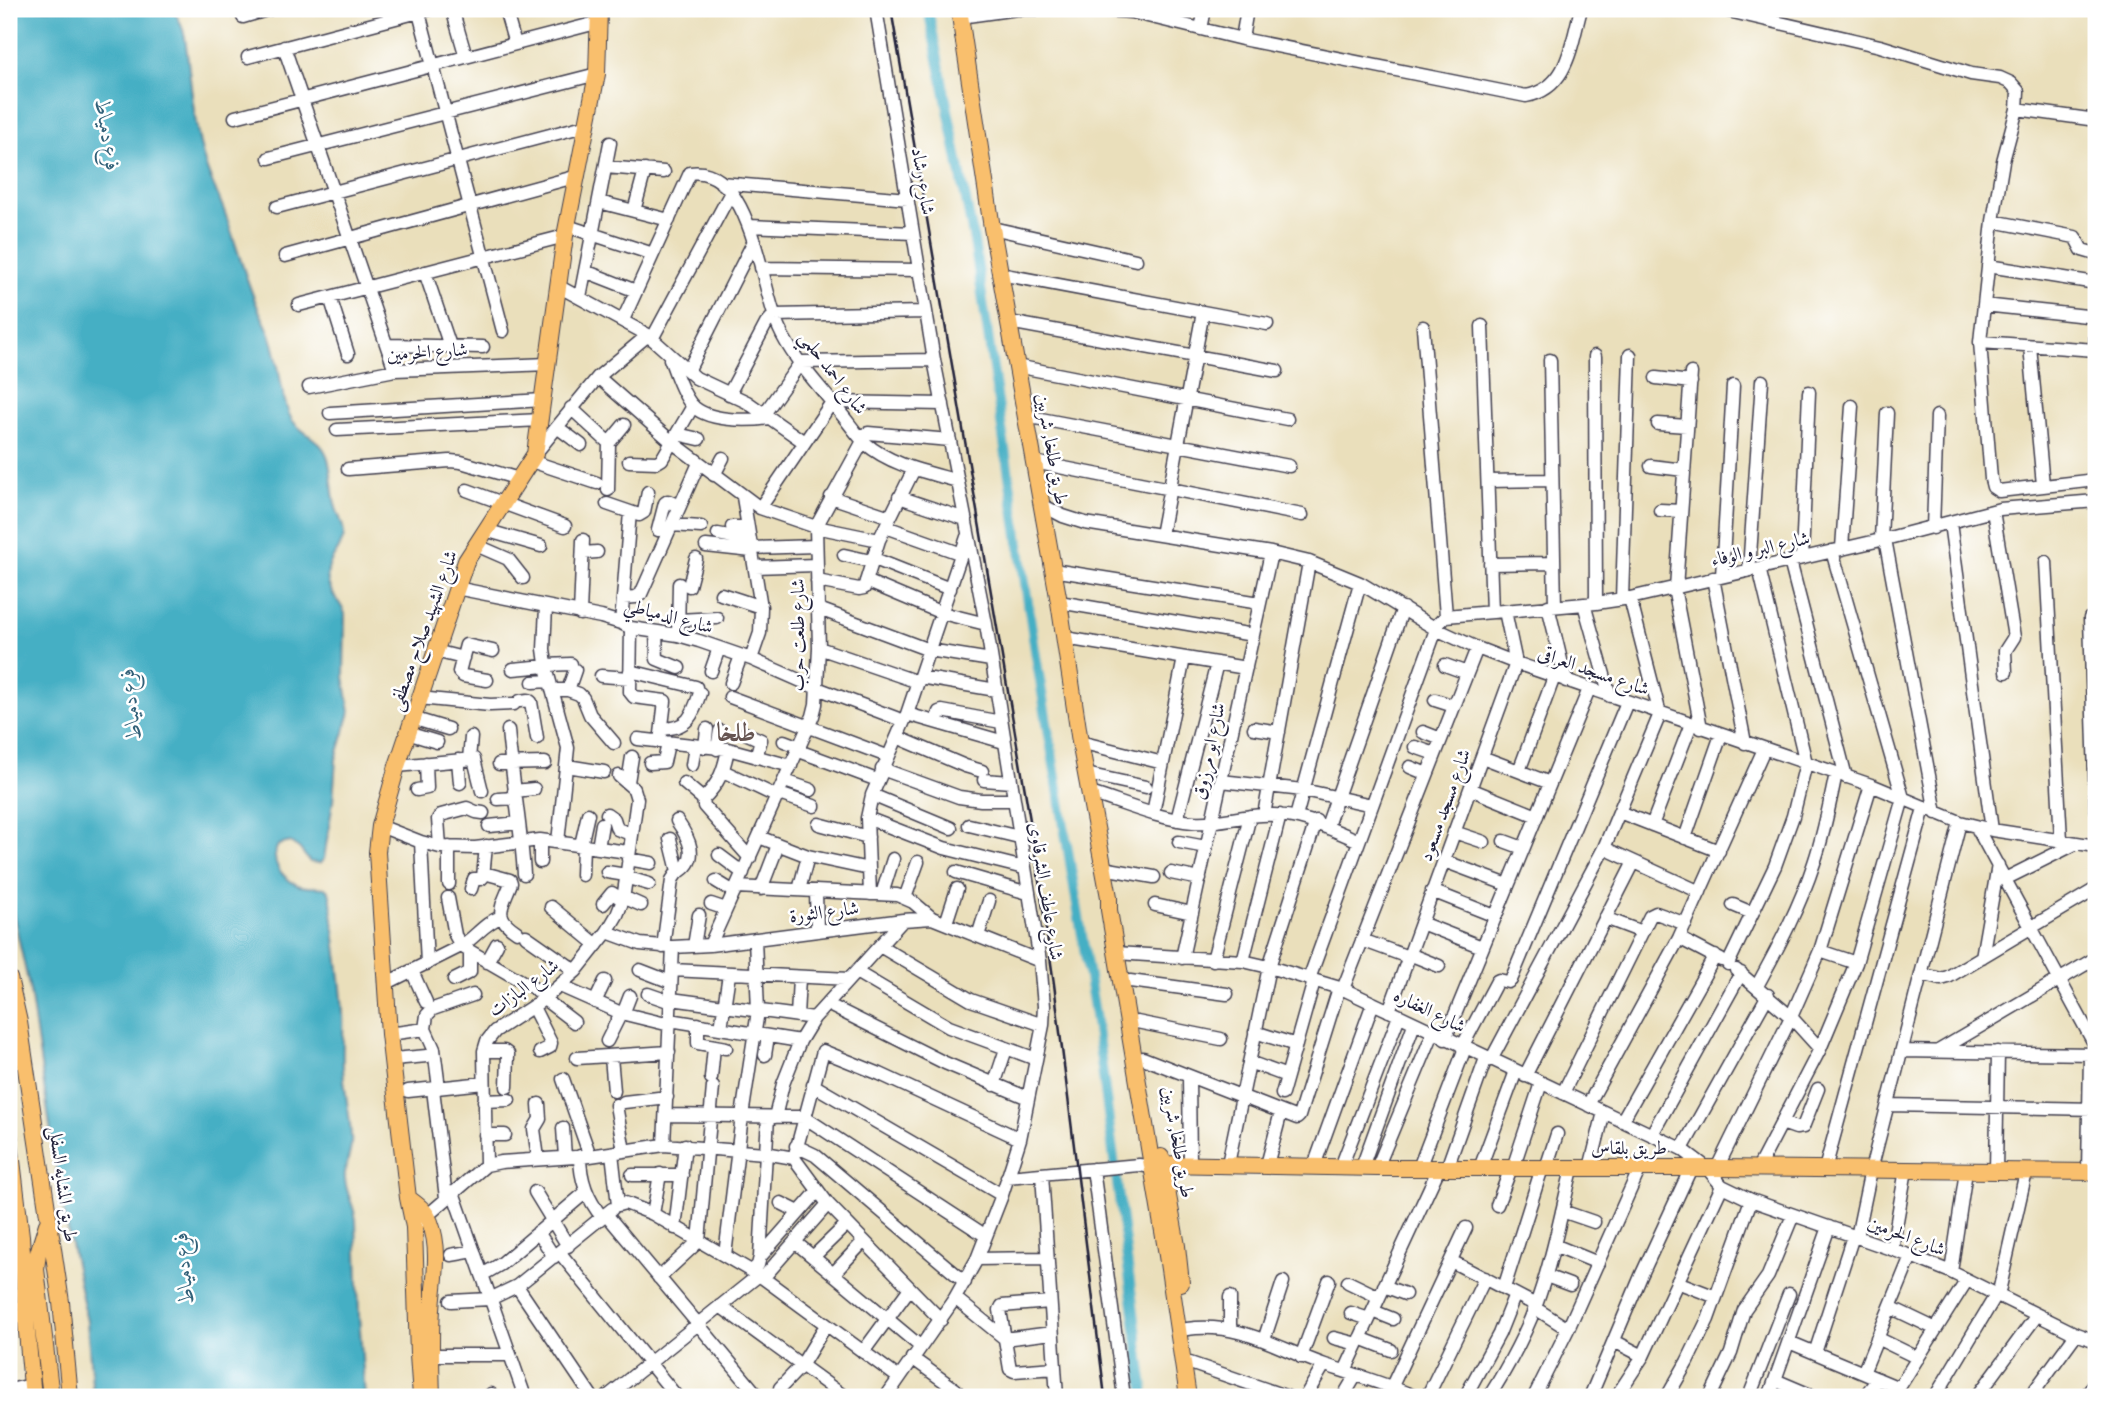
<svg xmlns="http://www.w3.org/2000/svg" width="2105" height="1406" font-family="Alegreya,Amiri,serif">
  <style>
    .water { fill: #45afc4; stroke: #346880; stroke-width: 2 }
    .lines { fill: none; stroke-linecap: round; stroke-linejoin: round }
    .canal { stroke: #45afc4; stroke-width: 10 }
    .minor-casing { stroke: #403e4e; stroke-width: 15 }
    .major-casing { stroke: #403e4e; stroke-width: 18 }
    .minor { stroke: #fff; stroke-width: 12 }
    .major { stroke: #f9bf6d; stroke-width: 16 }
    .rail { stroke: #22223b; stroke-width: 2.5 }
    .labels { text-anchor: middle; stroke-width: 5; stroke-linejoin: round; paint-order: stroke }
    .street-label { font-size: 19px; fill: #22223b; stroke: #fff }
    .water-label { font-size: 21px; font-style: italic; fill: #326179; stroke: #fff }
    .district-label { font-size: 26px; font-weight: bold; fill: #665552; stroke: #fff }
  </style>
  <rect width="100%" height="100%" fill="#fff"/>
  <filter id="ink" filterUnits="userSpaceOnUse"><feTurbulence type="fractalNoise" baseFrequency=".0143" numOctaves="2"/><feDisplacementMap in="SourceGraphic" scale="14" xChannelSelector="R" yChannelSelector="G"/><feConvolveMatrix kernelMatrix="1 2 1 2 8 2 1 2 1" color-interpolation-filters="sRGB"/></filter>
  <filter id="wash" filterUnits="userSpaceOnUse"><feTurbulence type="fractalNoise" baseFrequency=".00686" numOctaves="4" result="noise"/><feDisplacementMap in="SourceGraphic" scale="28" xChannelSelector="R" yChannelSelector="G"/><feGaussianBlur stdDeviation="1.57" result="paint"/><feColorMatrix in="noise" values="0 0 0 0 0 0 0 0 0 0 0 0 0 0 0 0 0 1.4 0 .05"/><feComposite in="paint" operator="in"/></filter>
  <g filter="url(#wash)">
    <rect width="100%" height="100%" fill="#eadfbb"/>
    <path class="water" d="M9,9h163c7,9 11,18 13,29 6,40 8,86 20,125 5,17 14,33 20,50 11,31 20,64 33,95 4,10 10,19 13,29 9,25 8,52 18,77 7,19 32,23 38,42 6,17 4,36 9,52 3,9 8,17 8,26 -1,18 -20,24 -16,48 2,13 14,21 17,32l-1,63 6,35 -14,47 -3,42 -9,58 -4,4 -10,-1 -11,-14 -9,-6 -12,3c-9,16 3,32 19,40 9,4 19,1 28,3l4,4 2,8c3,38 10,75 12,113 1,18 -1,36 0,54 1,23 7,46 8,70 2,17 -8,28 -6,42 1,14 9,26 11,41l3,96 6,81h-272l-6,-76 -28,-134 -29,-196 -21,-97v-307l7,-48 -7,-156z"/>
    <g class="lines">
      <path class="canal" d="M928,9l46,232 61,409 60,364 50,383"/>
    </g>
  </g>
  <g filter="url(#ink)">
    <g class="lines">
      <defs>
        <path id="minor" d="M418,9l85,322
          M452,9l14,48
          M505,9l10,35
          M876,9l58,351 52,264 54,337 4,45 -1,19 -23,114 -18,56 -25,64 -22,39 -69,99
          M1089,9l42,3 111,27 284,57c43,-8 45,-52 55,-87
          M1720,9l160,37 91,28 29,4 11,5 7,8 -1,18 -14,52 -10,60 -13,121 11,137 2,8 6,4 97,-11
          M243,17l27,-8
          M960,17l57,-8h22
          M1201,29l4,-20
          M1242,39l5,-30
          M284,47l111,323
          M248,57l182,-48
          M2017,109l79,11
          M235,117l365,-95
          M269,158l328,-84
          M606,167l58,5
          M721,183l187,16
          M599,202l70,18
          M277,207l311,-82
          M634,211l11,-41
          M1993,221l82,16 7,13 14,4
          M567,226l86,28
          M750,226l163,7
          M992,228l144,32
          M285,256l293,-80
          M1988,266l108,17
          M761,268l158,2
          M585,271l51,20
          M425,272l25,74
          M1000,274l267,50
          M558,286l90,49 48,43 51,24 57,40
          M330,297l18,57
          M580,297l30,-154
          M299,305l266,-69
          M1984,305l112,12
          M623,320l67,-147c62,-9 71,117 89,155 13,30 39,56 59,82 9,10 17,23 27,33 25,22 61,29 93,38
          M1009,322l268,49
          M1482,326l10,286
          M1423,327l23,289
          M652,339l78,-145
          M1980,342l116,8
          M387,345l96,2
          M2030,346l13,139
          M2095,350l1,-21
          M1595,356l1,247
          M670,359c6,14 11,33 21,45 15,18 57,17 78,14
          M1550,360l5,246
          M1016,366l271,53
          M688,371l66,-130
          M598,377l74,65 88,66 56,19 63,13
          M1656,378l35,4
          M309,387l86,-17 153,-6
          M729,394l37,-70 8,-9 152,-3
          M571,408l38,35 -1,47
          M330,413l213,-13
          M764,414l37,-52 133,-2
          M1025,416l264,50
          M1658,424l29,2
          M557,427l24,18
          M337,430l204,-10
          M677,434l22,5
          M860,436l8,-3 82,7
          M609,443l15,-18
          M535,454l63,-77 50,-42
          M531,461l66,22
          M629,461l28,1 5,-3 31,-53
          M1034,462l268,53
          M1651,466l33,4
          M348,469l102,-8 11,1 58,17
          M714,475l9,-17
          M1488,481l64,-1
          M467,490l98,36
          M743,497l18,110 -1,26 -9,26
          M831,497l59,20
          M899,497l66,22
          M607,504l32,11 5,-3 4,-20
          M1042,505l21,11 22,7 186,30 38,9 51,21 76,46 41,19 39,15 355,122 89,37 32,8 104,16
          M760,508l72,-106 111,2
          M1660,510l21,1
          M1993,511l21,126 -9,14 1,21
          M1950,523l42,307
          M672,525l29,2
          M732,527h16
          M886,527l76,27
          M1933,528l4,-112
          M485,530l56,16
          M658,530l7,-27 3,-2 12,5
          M718,534l32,6
          M1161,535l42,-223
          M1881,539l6,-126
          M1885,539l51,274
          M476,545l32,14 15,19
          M706,546l46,5
          M751,548l65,-2
          M1842,548l10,-142
          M583,553l14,-1
          M844,555l27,6
          M872,558l78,31
          M1802,558l7,-166
          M1790,561l56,216
          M2046,562l15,278
          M1490,564l64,-1
          M755,567l61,-2
          M1053,570l207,33
          M1749,570l13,-189
          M1722,576l11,-190
          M1713,578l32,165
          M817,581l42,8 5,-1 15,-48 35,-71
          M866,581l76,32 44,11
          M689,586l7,-27
          M456,588l145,29 20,6 10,5 47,7 21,6 52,18 66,29 87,33
          M1674,588l27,140
          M1676,588l15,-215
          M721,594l40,13
          M623,598l13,-1 5,-3 58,-131
          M1622,599l8,-244
          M1059,602l194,33
          M1584,604l26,92
          M1548,606l18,75
          M546,607l-2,42 3,22 21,77 -10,94
          M819,609l110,41 62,10
          M580,614l3,-74
          M2090,618l6,191
          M678,620l39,-2
          M621,623l9,-111
          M631,628l-1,64 4,5 31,4 -5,41
          M656,632l1,27 22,9
          M678,635l1,-51
          M1065,638l181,30
          M819,648l99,34
          M435,651l28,7
          M546,665l25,-1
          M1445,665l22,8
          M513,669l33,-3
          M630,671l66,16
          M711,671l8,-23
          M601,676l29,2
          M920,677l76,13
          M487,680l-24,-4 -4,-4 7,-27 27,6
          M533,682l16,-1
          M731,683l10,-27
          M552,690h16l11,4 4,4 7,17 24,28
          M568,690l7,-20
          M730,697l157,59
          M419,698l71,7 24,-1
          M1435,700l19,6
          M520,701l8,-1 3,2 6,36
          M907,714l97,28
          M412,718l36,11
          M936,722l3,-10 3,-1 59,11
          M1254,728l25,4
          M662,729c26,-1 30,-12 38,-36
          M508,730c4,48 13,96 16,144
          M1423,732l18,7
          M407,733l30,9
          M745,733l16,7 -5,17
          M897,737l68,29 17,5
          M638,739l90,10 63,17
          M784,741l16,6
          M1080,742l83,21
          M705,747l2,-18
          M1415,747l20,7
          M717,749l3,-18
          M799,751l78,29
          M1482,757l68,26
          M469,759l2,-22
          M458,760l2,23
          M650,763l14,-1 4,-19
          M499,764l46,-1
          M692,765l3,-19
          M397,766l77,-7 8,32
          M567,766l37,6
          M1410,767l17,7
          M882,769l77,28 22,3h32
          M723,771l55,26
          M1519,771l35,-94
          M1086,774l60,13
          M984,780l27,2
          M785,781l26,9
          M1221,781l82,9 69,15
          M628,782l4,-25
          M684,783l19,16 1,7 46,52
          M1470,789l67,27
          M417,790l10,-2 -1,-25
          M514,791l20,-2
          M1090,793c33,10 68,26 103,29 23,2 46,-6 69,-7 36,-2 65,12 97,26
          M779,794l35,12
          M872,795l79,33
          M498,799l17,-1
          M703,799c16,-15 21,-29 25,-50
          M1619,812l100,39
          M1153,813l31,-155
          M607,814l7,5 3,10 14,5
          M1264,815l45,-253
          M1296,817l64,-234
          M867,818l77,30 80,20
          M1177,820l40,-157
          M819,824l49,13
          M969,825l50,12
          M1652,825l39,-101
          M380,826l41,16 19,5 35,1 65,-8 88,12
          M489,826l30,-3
          M1327,826l76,-218
          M1976,826l120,221
          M1454,832l30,10
          M759,837l49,19 61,13
          M1685,838l36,-103
          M540,840v22
          M1504,841l19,7
          M421,842l6,122
          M1179,842l27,5
          M581,845l7,-31
          M440,847l-2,-28 3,-4 26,-7 9,4 7,1
          M598,848l4,-24
          M1604,848l96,44
          M719,855l24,18
          M628,859l23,4
          M1444,861l64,24
          M1103,868l51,9
          M607,872l19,3
          M956,872l72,21
          M484,873l26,7 1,3c-9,24 -19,33 6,49
          M677,873c24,-13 12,-35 0,-52
          M1171,873l29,6
          M582,875l1,-30
          M625,877l24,7
          M2005,879l72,-36
          M716,881l18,11
          M449,884v-37
          M736,887l161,8 16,7 19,16
          M471,889l3,-10h7l2,-2 3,-31
          M761,889l17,-44
          M799,890l9,-34
          M816,891l1,40
          M1432,891l63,25
          M870,894l-3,-76 5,-23 35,-81 60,-177
          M882,894l11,-35
          M623,897l18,8
          M448,898l7,37 6,11 86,50
          M905,898l13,-36
          M603,904l9,-11 11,7
          M711,904l15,5
          M1155,905l37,8
          M1733,905l19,8
          M551,907l46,38
          M1605,918l37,14
          M946,923l11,-34
          M1421,923l61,24
          M607,932l33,12 33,3 37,-2 193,-25 29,-2 108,43
          M526,936l50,35
          M978,936l11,-35
          M1679,938l42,22
          M1362,940l46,17
          M710,945l103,-229 3,-12 3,-56 -3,-121 47,-86
          M694,946l5,-31
          M880,946l91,54 72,25
          M663,947l9,-67 6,-9 -8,-32
          M1820,951l36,12
          M1116,953l127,8 26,6 74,22 339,160 25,19 15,18 29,14 160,56 40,16 125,62 20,7
          M1409,954l30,12
          M1982,957l16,-92
          M1182,958l89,-405
          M1213,960l37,-144
          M1243,961l37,-146
          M487,962l10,-18
          M1728,964l47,-98 18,-50 13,-53 -47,-195
          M640,970l31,12
          M672,970l177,9
          M1736,970l55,47 29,32
          M412,971l14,31
          M856,972l93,55 87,32
          M1921,974l20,5 7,-2 148,-88
          M1309,979l129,-355 8,-8 150,-13 34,-5 255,-59 115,-30 96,-8
          M454,980l16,-8v-19
          M1130,981l97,13
          M385,984l76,-38c15,-9 23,-23 40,-29
          M560,986l61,27 49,12
          M1757,986c22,-40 43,-80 57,-123 10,-29 16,-60 22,-90
          M1343,989l134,-341
          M648,994l23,8
          M544,999l30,23
          M671,999l143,19
          M595,1002l10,-21
          M827,1004l118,59 83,35
          M533,1007l18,36 -1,4 -10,5
          M1389,1011l127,-348 -11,-52
          M623,1014l7,-18
          M797,1016l2,-38
          M670,1020l130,21
          M1137,1022l84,17
          M698,1024v19l28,5
          M721,1028l8,-54
          M1255,1032l41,13
          M389,1034l36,-5
          M1445,1039l144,-350
          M607,1041l14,-28
          M1462,1047l35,-66 2,-1 9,2 3,-2 116,-278
          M1940,1050l156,-92
          M484,1051h20l4,3 -1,33
          M1902,1051l194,3
          M765,1055l3,-19
          M611,1057l3,34
          M577,1058l92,-6
          M1143,1058l154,60 2,-2 40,-128
          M393,1059l34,-3
          M1491,1060l113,-212 56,-134 -30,-116
          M1249,1062l38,14
          M1189,1076l1,88
          M1525,1076l109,-214
          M711,1078l3,-31
          M563,1079l27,77
          M813,1085l189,110
          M994,1085l12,-36
          M439,1088l-5,-39 -9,-20 2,-14 6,-6 40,-14
          M433,1089l13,109
          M408,1091l76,-8
          M1563,1093l87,-177 6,-3 30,11
          M1282,1094l32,-113
          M484,1101l25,-1
          M624,1102l43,-5
          M616,1105l8,46
          M1588,1105l91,-167 85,-189
          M1888,1105l208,4
          M666,1115l138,2 182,119
          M775,1117l8,-33 17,-43 14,-23 89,-98
          M1622,1121l93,-165
          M1782,1123l14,5 7,-1 15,-38
          M563,1128l2,29
          M1652,1134l89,-161
          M485,1135h20
          M664,1145l9,-198
          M796,1146l19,9 150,127
          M1682,1149l86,-154
          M612,1153l6,52
          M580,1156c0,24 7,43 22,61
          M538,1158l-4,-29 6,-10 -1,-15
          M794,1158l29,-107 57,23 140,65
          M1228,1164l41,-197 47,-146
          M486,1165l-2,-114 3,-10 8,-10 49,-32 32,-28 31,-39 10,-17 6,-15 14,-101 -3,-10 -15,-13
          M1267,1165l14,-53
          M1314,1166l59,-163
          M1341,1167l58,-151
          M1362,1167l52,-143
          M1377,1168l56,-135
          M1419,1168l46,-120
          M1447,1168l39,-110
          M1480,1168l36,-97
          M1513,1168l28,-85
          M1546,1168l11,-34
          M1590,1168l14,-56
          M1717,1168l74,-151 29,-66 51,-166
          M1758,1168l62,-119 36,-86 47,-165 -71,-247
          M1093,1169l31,228
          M1825,1169l99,-361
          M1996,1171l2,-119
          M2088,1172l2,-118
          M1042,1174l15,223
          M632,1175h50
          M1007,1177l132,-12 13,2
          M453,1192l72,205
          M535,1192l33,54
          M781,1203l18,9
          M618,1205l7,-2 28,11 110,64 136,100
          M1497,1205l14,-37
          M1562,1211l32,11
          M606,1214l153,183
          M653,1214l7,-40
          M422,1220l64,-55 15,-3 89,-6 74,-11 101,8 29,5 34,46 113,116
          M675,1228l10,-83
          M538,1232l16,25
          M1857,1237l14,-67 89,-348
          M795,1242l126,105
          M1554,1245l44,18
          M1892,1249l14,-79
          M560,1253l117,144
          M451,1255l23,-4
          M725,1255l17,-139 16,-105 -3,-72
          M760,1257l58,-66
          M813,1257l34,-33
          M977,1259l70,-1
          M1451,1261l85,44
          M752,1271l6,-6 2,-8 8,-140
          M1951,1272l15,-101
          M833,1274l31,-33
          M482,1275l19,-11 85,-72
          M1546,1276l24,9
          M659,1278l40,-37 14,-154
          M763,1278l65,-74
          M1348,1282l31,15
          M1677,1282l39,15
          M517,1286l75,111
          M1384,1286l21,8
          M1504,1288l38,-120
          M1998,1296l28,-124
          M955,1298l48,39 9,1 40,-5
          M451,1301l39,-2 27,-13 95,-77
          M1050,1302l-48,4 -2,4 10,59 4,2 41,-3
          M720,1306l125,91
          M1890,1307l46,22
          M1535,1308l33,21
          M1373,1311l20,8
          M1351,1313l18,6
          M1187,1329c54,-7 89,19 138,36 31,10 61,19 91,32
          M1230,1329v-32
          M1334,1338l23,6
          M1360,1338l31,12
          M1877,1338l41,20
          M1264,1340l19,-58
          M1614,1341l29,15
          M1789,1342l110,46
          M863,1352l47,-64
          M1815,1353l38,-117
          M430,1355h80
          M1301,1357l28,-76
          M912,1358l43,31 6,8
          M1190,1363l98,34
          M1345,1371l94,-203
          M1863,1373l48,-117
          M1775,1380l40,17
          M1392,1386l74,-158
          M780,1388l21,-22 25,-41
          M9,1390l23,-5
          M491,1397v-3
          M607,1397l152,-122
          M1305,1397l19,-32
          M1343,1397l13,-22
          M1427,1397l58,-119
          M1465,1397l34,-63 16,-40
          M1489,1397c18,-29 35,-59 47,-92 16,-44 25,-91 36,-136
          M1534,1397l34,-68 72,-161
          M1590,1397l51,-121 50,-108
          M1616,1397l27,-41 79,-170
          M1667,1397l20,-35 21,-43 43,-119
          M1710,1397l21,-44 13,-43 24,-34 25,-61
          M1749,1397l40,-103
          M1769,1397l60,-170
          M1864,1397l14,-18
          M1893,1397l74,-117
          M1935,1397l61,-102
          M1977,1397l60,-82
          M2030,1397l46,-63
          M2086,1397l10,-16"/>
        <path id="major" d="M959,9l33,219 67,374 21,140 29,155v13l57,339 22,148
          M9,978l10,44 42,280 9,95
          M9,1135l12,101 5,85 7,76
          M1161,1157l16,89 4,37
          M1162,1164l215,4h340l379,4
          M408,1198c10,7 18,13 22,24 11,28 4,59 2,87 -2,30 -1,59 0,88
          M47,1224l-9,29 -2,16 15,128
          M421,1397l-3,-42 -4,-128 -6,-29 -19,-164 -12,-182 3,-26 17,-60 69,-205 69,-107 30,-218 32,-162 2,-65"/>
      </defs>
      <use href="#minor" class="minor-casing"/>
      <use href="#major" class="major-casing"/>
      <use href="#minor" class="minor"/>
      <use href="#major" class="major"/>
      <path class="rail" d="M891,9l140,817 23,158 51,413"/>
    </g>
  </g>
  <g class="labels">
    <g class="street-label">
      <text transform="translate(924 181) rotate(81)" y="7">شارع رشاد</text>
      <text transform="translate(427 351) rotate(-4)" y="7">شارع الحرمين</text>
      <text transform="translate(834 372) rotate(53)" y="7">شارع احمد حلمي</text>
      <text transform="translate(1053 449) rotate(80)" y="7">طريق طلخا, شربين</text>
      <text transform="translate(1760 548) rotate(-13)" y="7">شارع البر و الوفاء</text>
      <text transform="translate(669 615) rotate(15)" y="7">شارع الدمياطي</text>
      <text transform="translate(422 630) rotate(-70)" y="7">شارع الشهيد صلاح مصطفى</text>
      <text transform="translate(797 635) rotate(-90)" y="7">شارع طلعت حرب</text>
      <text transform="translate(1594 670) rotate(19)" y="7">شارع مسجد العراقى</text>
      <text transform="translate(1208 751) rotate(-78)" y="7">شارع ابو مرزوق</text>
      <text transform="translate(1444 805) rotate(-70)" y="7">شارع مسجد مسعود</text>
      <text transform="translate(1047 891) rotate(81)" y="7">شارع عاطف الشرقاوى</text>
      <text transform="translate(824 911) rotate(-7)" y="7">شارع الثورة</text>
      <text transform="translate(523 987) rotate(-37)" y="7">شارع البازات</text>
      <text transform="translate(1430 1010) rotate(26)" y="7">شارع الغفاره</text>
      <text transform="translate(1179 1142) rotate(80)" y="7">طريق طلخا, شربين</text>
      <text x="1629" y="1154">طريق بلقاس</text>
      <text transform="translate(64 1184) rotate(82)" y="7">طريق المشايه السفلى</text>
      <text transform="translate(1907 1235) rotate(21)" y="7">شارع الحرمين</text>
    </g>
    <g class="water-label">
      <text transform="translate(108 135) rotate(81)" y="7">فرع دمياط</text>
      <text transform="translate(130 704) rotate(-96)" y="7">فرع دمياط</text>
      <text transform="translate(183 1268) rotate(-95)" y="7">فرع دمياط</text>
    </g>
    <g class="district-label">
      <text x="736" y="741">طلخا</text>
    </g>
  </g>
  <rect width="2105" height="1406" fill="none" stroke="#fff" stroke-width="35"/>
</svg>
